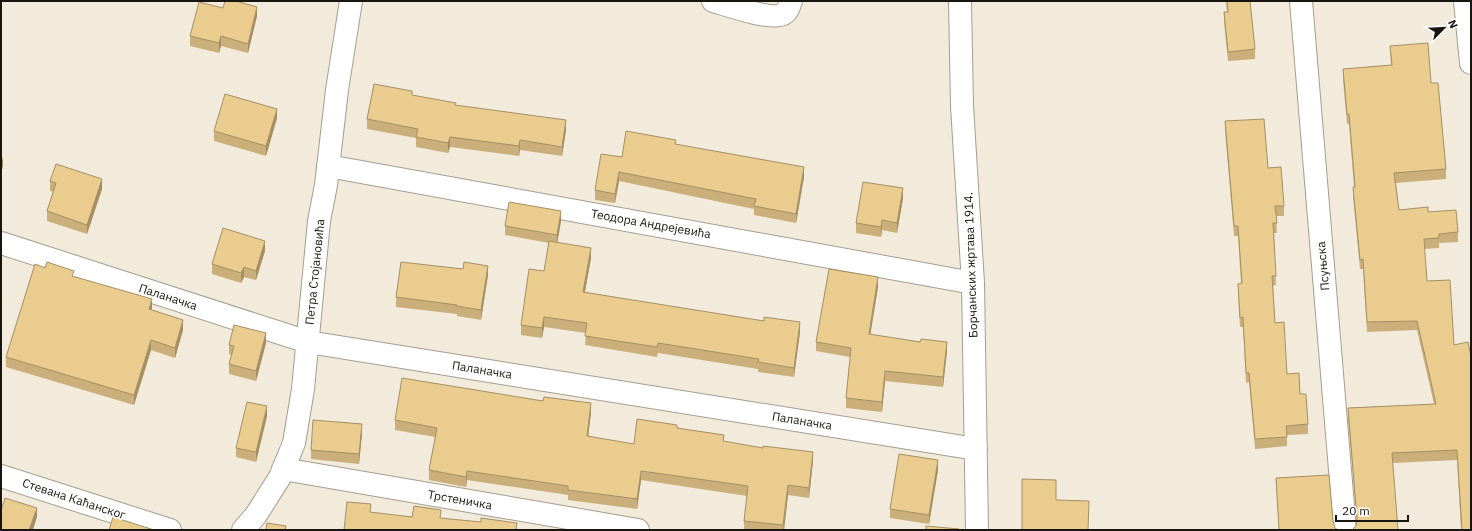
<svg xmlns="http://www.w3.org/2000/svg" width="1472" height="531" font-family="'IBM Plex Sans',sans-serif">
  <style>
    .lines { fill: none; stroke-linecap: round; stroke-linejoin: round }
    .minor-casing { stroke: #a59e90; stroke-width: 24 }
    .minor { stroke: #fff; stroke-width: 22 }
    .wall { fill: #caaf7b }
    .shaded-wall { fill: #a48f64 }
    .building { fill: #ebcc8f; stroke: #a48f64 }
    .labels { text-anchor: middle; stroke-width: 3.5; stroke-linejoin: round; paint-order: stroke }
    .street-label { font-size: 12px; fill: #181510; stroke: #fff }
  </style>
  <rect width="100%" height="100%" fill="#f2ebdc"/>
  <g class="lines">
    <defs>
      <path id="minor" d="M713,1c14,4 59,20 70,13 5,-2 6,-8 8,-13
        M960,1l2,105 11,177 4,247
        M1301,1l44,529
        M1465,1l6,62
        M328,166l645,117
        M1,243l307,99 668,107
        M283,469l355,61
        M1,476l169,54
        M243,530l13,-15 24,-38 14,-34 9,-54 16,-168 7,-36 11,-95 14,-89"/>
    </defs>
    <use href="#minor" class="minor-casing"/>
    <use href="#minor" class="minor"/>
  </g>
  <path class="wall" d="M1226,1h24l5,48v10l-27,2 -4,-39v-10h3z
    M223,8l34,8 -9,37 -27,-7 -2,7 -29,-7v-10z
    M1390,46l41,37 15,86v10l-50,4 3,27 29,2 30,20v10l-19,1v5l-15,1 3,32 27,64 17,185h-10l-4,-70 -64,3 -37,63 1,-4 -9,-104v-10l86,-4 -17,-74 -50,2 -4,-63h-3l-7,-72v-10h1l-5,-63h-2l-4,-45v-10l48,-4z
    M412,95l154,35 -4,26 -42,-6 -1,6 -69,-9 -2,6 -32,-6v-9l-49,-9v-10z
    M277,118l-11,38 -52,-15v-10z
    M1225,121l43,47 16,38v10h-8l1,17h-3l2,52 -3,1 2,37 12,51 13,20 8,30v10l-21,1v11l-32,3 -6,-67 -3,1 -3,-56h-3l-2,-34v-9l3,-1 -3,-47h-4l-9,-105z
    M676,144l128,33 -8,46 -42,-8v-6l-135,-28 -4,22 -20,-3v-10l27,-33z
    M50,181l52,8 -15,45 -40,-13v-10l6,-19 -3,-1z
    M903,198l-6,35 -15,-3 -1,7 -25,-4v-10z
    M561,221l-4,21 34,16 -6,34 215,40 -6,45 -36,-5v-3l-100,-16 -1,4 -72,-12 1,-12 -42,-6 -2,11 -21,-3v-10l23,-54 5,-28 -44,-8v-9z
    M265,251l-9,29 -12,-3 -3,6 -29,-9v-10z
    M488,275l-7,45 -24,-4v-2l-61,-7v-10z
    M74,276l78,33 -1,1 32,20 -8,28 -24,-8 -17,55 -128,-38v-10z
    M878,287l-8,47 77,17 -4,36 -58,-6 -3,31 -36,-4v-10l4,-41 -34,-6v-9z
    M266,343l-10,38 -27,-7v-10l3,-9 -3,-1v-9z
    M591,413l-3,24 46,7 43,-16 47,14 89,19 -4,37 -21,-3 -4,35h-40v-9l3,-25 -106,-16 -4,29 -69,-9v-5l-101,-15 -1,7 -37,-7v-10l6,-33 -40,-7v-10z
    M267,416l-11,46 -20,-5v-9z
    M362,434l-3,30 -48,-5v-9z
    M938,470l-9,54 -39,-6v-9z
    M1276,478l57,43 2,7 3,2h-59z"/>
  <path class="shaded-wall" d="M257,7v9l-9,37v-9z
    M221,36v10l-2,7v-10z
    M277,109v9l-11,38v-10z
    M566,120v10l-4,26v-9z
    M450,137v10l-2,6v-10z
    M520,140v10l-1,6v-10z
    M3,157v10l-2,5v-9z
    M804,167v10l-8,46v-9z
    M619,172v9l-4,22v-9z
    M102,179v10l-15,45v-9z
    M903,188v10l-6,35v-10z
    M561,211v10l-4,24v-10z
    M882,220v10l-1,7v-10z
    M265,241v10l-9,29v-9z
    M591,248v10l-8,44v-10z
    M488,266v9l-7,45v-10z
    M244,267v10l-3,6v-10z
    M878,277v10l-9,56v-9z
    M152,299v10l-3,10v-10z
    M544,317v10l-2,11v-10z
    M183,320v10l-8,28v-10z
    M800,322v10l-6,45v-9z
    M266,333v10l-10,38v-10z
    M151,340v10l-17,55v-10z
    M947,342v9l-4,36v-10z
    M885,371v10l-3,31v-10z
    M591,403v10l-4,33v-10z
    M267,406v10l-11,46v-10z
    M362,424v10l-3,30v-10z
    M813,452v9l-4,37v-10z
    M938,460v10l-9,54v-9z
    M467,471v9l-1,7v-10z
    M641,471v9l-4,29v-10z
    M788,485v10l-4,35h-1z
    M37,508v9l-4,13h-4z"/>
  <path class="building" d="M225,1h11l21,6 -9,37 -27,-8 -2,7 -29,-7 9,-34 24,6z
    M1227,1h23l5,48 -27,3 -4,-40h4z
    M1428,43l3,40h7l8,86 -52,4 5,37 29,-3v5l28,-2 2,22 -19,2v4l-15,1 3,42 23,-1 4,65 14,-3 3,14v174h-9l-5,-80 -65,3 6,77h-46l4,-4 1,-7 -9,-111 88,-4 -19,-83 -50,1 -4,-63 -3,1 -7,-73h2l-6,-73h-2l-4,-45 49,-4 -2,-19z
    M374,84l38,7v4l44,8 -1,2 111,15 -4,27 -42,-7 -1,6 -69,-9 -2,6 -32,-6 2,-8 -51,-10z
    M225,94l52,15 -11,37 -52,-15z
    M1264,119l4,49 13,-1 3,39h-9l2,17h-4l3,53h-4l3,47 9,-1 3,52 12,-1 1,21h6l2,30 -22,2 1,11 -32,2 -6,-66h-3l-3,-56 -3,1 -2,-34 4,-1 -4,-57h-4l-9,-105z
    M626,131l50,9 -1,4 129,23 -8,47 -42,-8 2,-7 -137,-27 -4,22 -20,-4 6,-36 21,3z
    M56,164l46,15 -15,46 -40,-14 9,-28 -6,-2z
    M863,182l40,6 -6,35 -15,-3 -1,7 -25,-4z
    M509,202l52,9 -4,24 -52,-9z
    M223,228l42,13 -9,30 -12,-4 -3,6 -29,-9z
    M549,241l42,7 -8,44 181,29v-4l36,5 -6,46 -36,-6 1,-3 -101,-16 -1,4 -72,-11 2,-13 -43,-6 -2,11 -21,-3 8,-56 15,2z
    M47,262l27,9 -2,5 80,23 -3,10 34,11 -8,28 -24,-8 -17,55 -128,-38 29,-93 10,4z
    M401,262l62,7 1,-7 24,4 -7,44 -24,-4v-1l-61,-8z
    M829,269l49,8 -9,57 51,8 1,-3 26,3 -4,35 -58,-6 -3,31 -36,-4 5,-50 -35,-6z
    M234,325l32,8 -10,38 -27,-7 5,-18 -5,-1z
    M402,378l141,23 1,-4 47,6 -4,33 47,8 3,-25 40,6v3l47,7 -1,6 40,7v-2l50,6 -4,36 -21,-3 -5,40 -39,-4 4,-35 -107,-15 -4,28 -69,-9v-4l-101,-15 -1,6 -37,-7 8,-42 -42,-8z
    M247,402l20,4 -11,46 -20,-4z
    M313,420l49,4 -3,30 -48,-4z
    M899,454l39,6 -9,55 -39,-6z
    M1329,475l4,46 2,7 3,2h-59l-3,-52z
    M1022,479l34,1v20l33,1 -1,29h-66z
    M5,498l32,10 -8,22h-28v-19z
    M347,502l24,2 -1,8 42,5 2,-11 27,4 -1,8 41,4v-4l36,5 -1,6 5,1h-177z
    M113,517l41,13h-45z
    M267,523l19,3 -1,4h-19z
    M926,526l33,3v1h-33z"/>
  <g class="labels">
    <g class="street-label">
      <text transform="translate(651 224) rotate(10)" y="4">Теодора Андрејевића</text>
      <text transform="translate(971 265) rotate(-92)" y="4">Борчанских жртава 1914.</text>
      <text transform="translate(1323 266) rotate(-95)" y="4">Псуњска</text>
      <text transform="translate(315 272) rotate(-84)" y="4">Петра Стојановића</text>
      <text transform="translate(168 297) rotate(18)" y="4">Паланачка</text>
      <text transform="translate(482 370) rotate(9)" y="4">Паланачка</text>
      <text transform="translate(802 421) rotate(9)" y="4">Паланачка</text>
      <text transform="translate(74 499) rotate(18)" y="4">Стевана Каћанског</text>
      <text transform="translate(460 500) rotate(10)" y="4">Трстеничка</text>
    </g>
  </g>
  <rect width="1472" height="531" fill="none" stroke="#181510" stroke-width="4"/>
  <g transform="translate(1444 28) rotate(66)" stroke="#ffffff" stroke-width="3" paint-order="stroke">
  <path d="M0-3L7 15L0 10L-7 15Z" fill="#181510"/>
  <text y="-6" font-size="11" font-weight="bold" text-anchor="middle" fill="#181510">N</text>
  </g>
  <path d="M1336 515v6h72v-6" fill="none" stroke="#181510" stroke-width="2"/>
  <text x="1342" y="515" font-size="12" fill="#181510" stroke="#ffffff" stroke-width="3" paint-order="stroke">20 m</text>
</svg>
